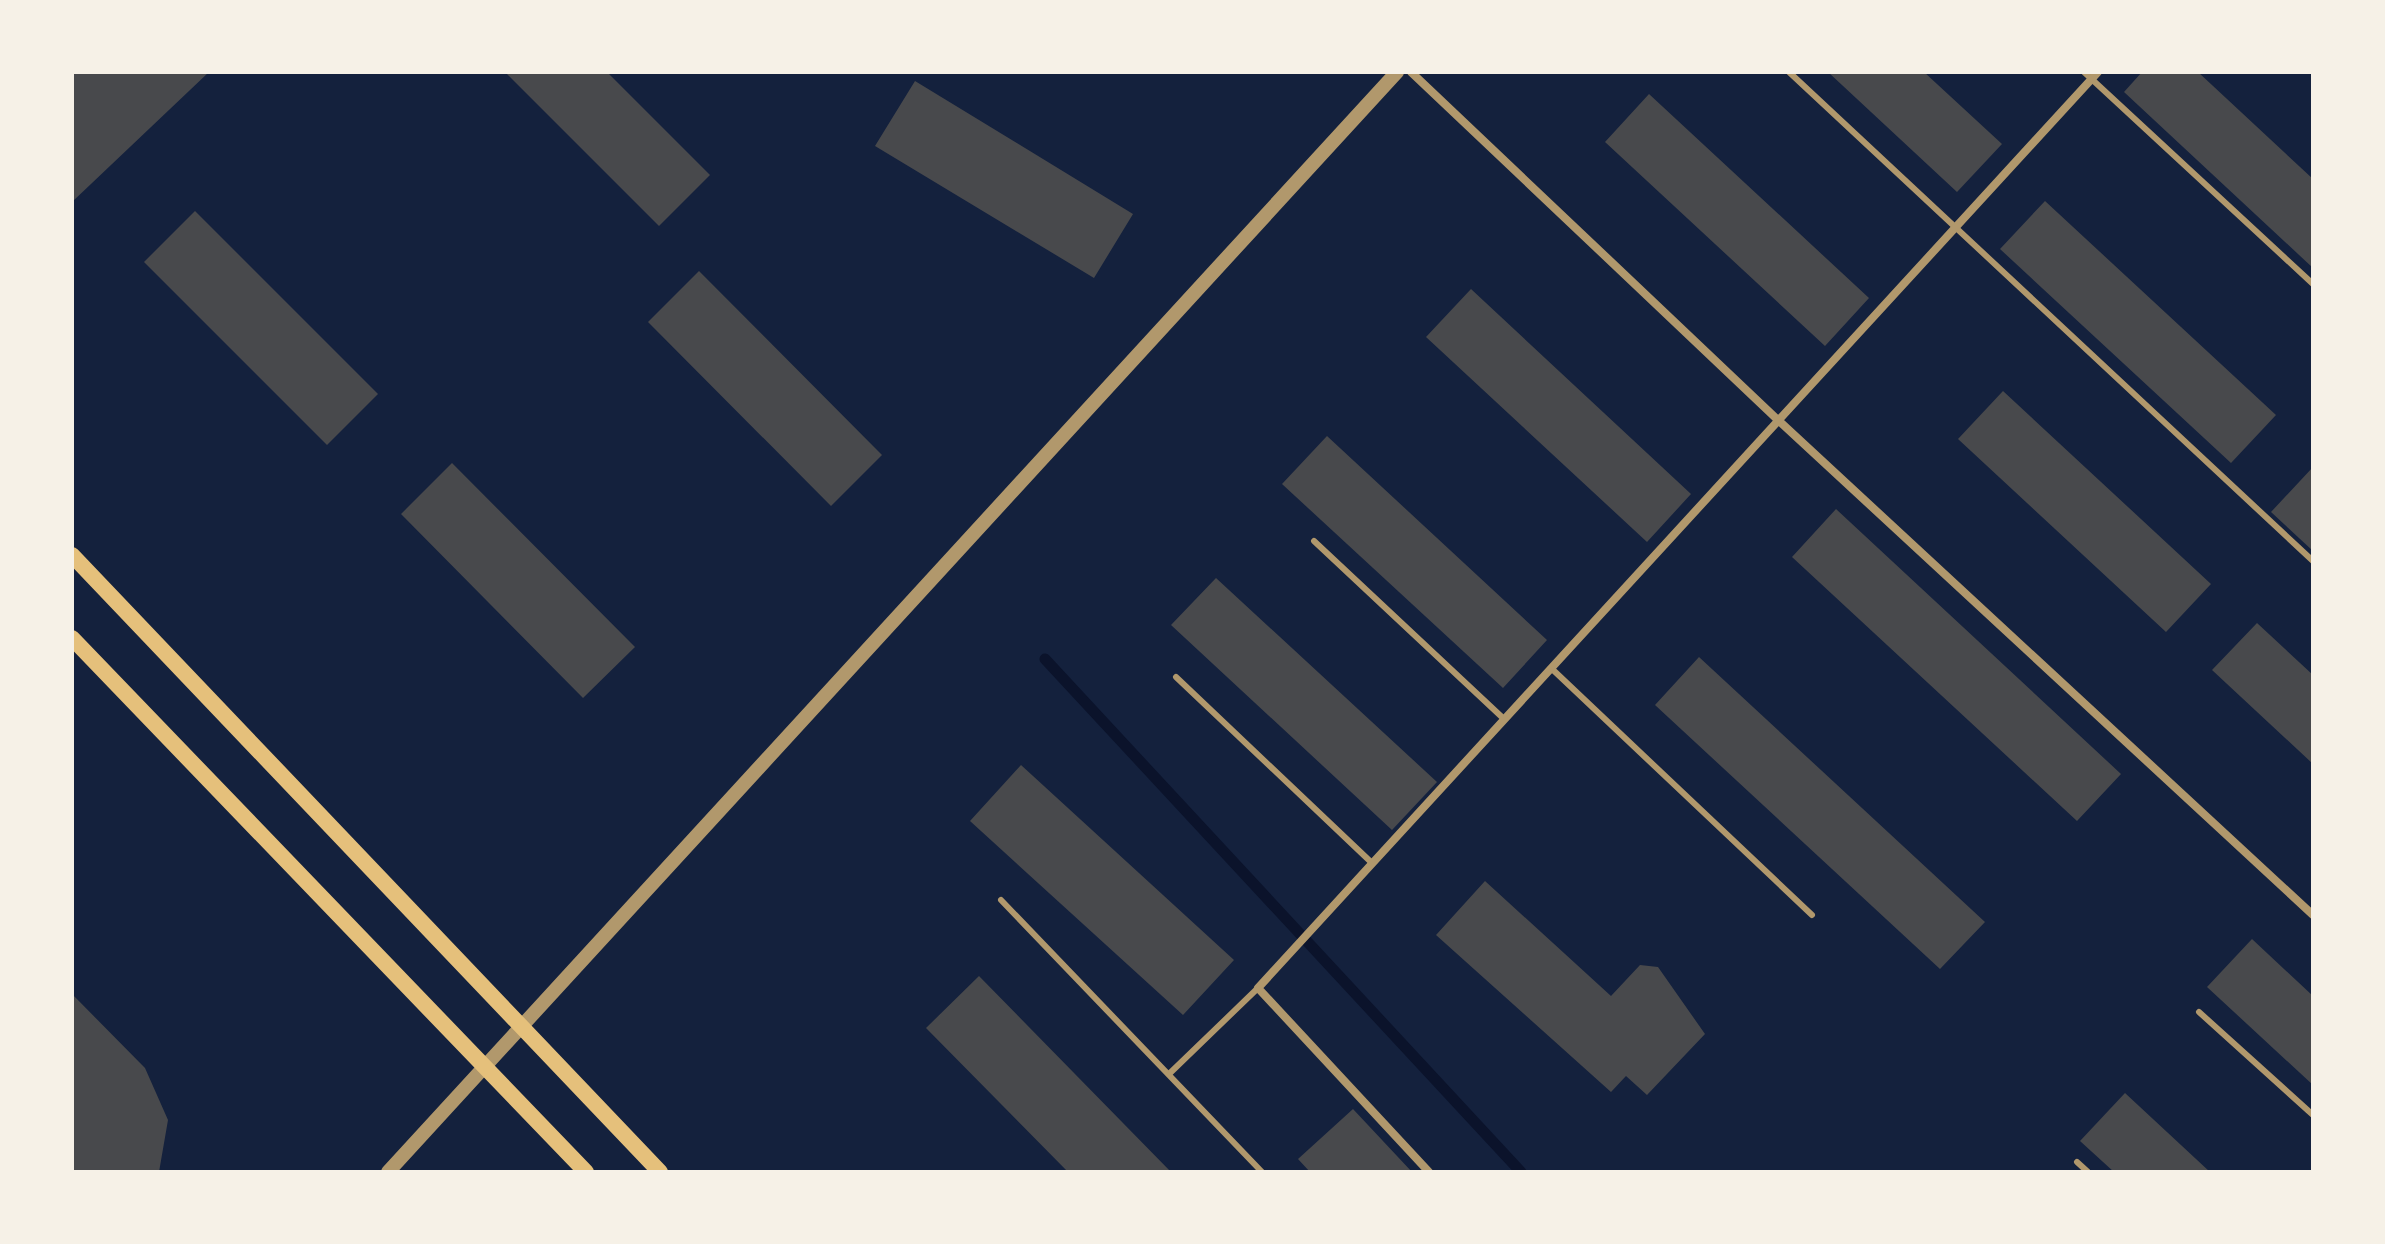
<svg xmlns="http://www.w3.org/2000/svg" width="2385" height="1244" font-family="'DM Sans',sans-serif">
  <style>
    .lines { fill: none; stroke-linecap: round; stroke-linejoin: round }
    .stream { stroke: #0b132b; stroke-width: 11 }
    .building { fill: #48494c }
    .service { stroke: #b1986c; stroke-width: 6 }
    .minor { stroke: #b1986c; stroke-width: 8 }
    .tertiary { stroke: #b1986c; stroke-width: 14 }
    .secondary { stroke: #e5c07b; stroke-width: 16 }
  </style>
  <rect width="100%" height="100%" fill="#14213d"/>
  <g class="lines">
    <path class="stream" d="M1045,659l476,513"/>
  </g>
  <path class="building" d="M73,72h136l-137,130z
    M505,72h102l103,103 -51,51z
    M1828,72h96l78,72 -45,48z
    M2142,72h56l115,107v89l-189,-176z
    M915,81l218,133 -39,64 -219,-132z
    M1649,94l220,204 -44,48 -220,-204z
    M2045,201l231,214 -45,48 -231,-214z
    M195,211l183,183 -51,51 -183,-183z
    M699,271l183,184 -51,51 -183,-184z
    M1471,289l220,205 -44,48 -221,-205z
    M2003,391l208,193 -45,48 -208,-193z
    M1327,436l220,204 -44,48 -221,-204z
    M452,463l183,184 -52,51 -182,-184z
    M2313,467v84l-42,-39z
    M1836,509l285,265 -44,47 -285,-264z
    M1216,578l221,204 -45,48 -221,-205z
    M2257,623l56,52v89l-101,-94z
    M1699,657l286,265 -45,47 -285,-264z
    M1021,765l213,195 -51,55 -213,-194z
    M1485,881l126,115 29,-31 18,2 47,67 -58,61 -21,-19 -15,16 -175,-157z
    M2252,939l61,57v89l-106,-98z
    M979,976l192,196h-103l-142,-144z
    M72,994l73,74 23,52 -9,52h-87z
    M2125,1093l85,79h-96l-34,-31z
    M1353,1109l59,63h-102l-12,-13z"/>
  <g class="lines">
    <path class="service" d="M1789,72l524,489
      M2084,72l229,212
      M1314,541l190,178
      M1551,668l261,247
      M1176,677l196,186
      M1001,900l261,272
      M2199,1012l114,103
      M1169,1074l89,-86
      M2077,1162l11,10"/>
    <path class="minor" d="M1411,72l367,348 535,495
      M1429,1172l-171,-184 840,-916"/>
    <path class="tertiary" d="M388,1172l1009,-1100"/>
    <path class="secondary" d="M72,555l588,617
      M72,638l514,534"/>
  </g>
  <rect width="2385" height="1244" fill="none" stroke="#f6f1e7" stroke-width="148"/>
</svg>
